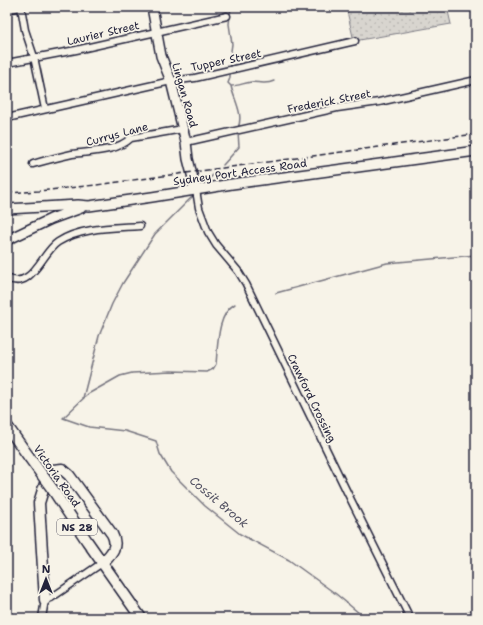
<svg xmlns="http://www.w3.org/2000/svg" width="483" height="625" font-family="'Shantell Sans',sans-serif">
  <style>
    .green { fill: url(#green-dots); stroke: #7d7c85 }
    .lines { fill: none; stroke-linecap: round; stroke-linejoin: round }
    .stream { stroke: #76747f; stroke-width: 1.5 }
    .street-casing { stroke: #22223b; stroke-width: 9 }
    .secondary-casing { stroke: #22223b; stroke-width: 12 }
    .primary-casing { stroke: #22223b; stroke-width: 13 }
    .street { stroke: #f7f3e8; stroke-width: 6 }
    .secondary { stroke: #f7f3e8; stroke-width: 9 }
    .primary { stroke: #f7f3e8; stroke-width: 10 }
    .rail { stroke: #22223b; stroke-width: 1.5; stroke-dasharray: 6 3; stroke-linecap: butt }
    .primary-bridge-casing { stroke: #22223b; stroke-width: 13; stroke-linecap: butt }
    .primary-bridge { stroke: #f7f3e8; stroke-width: 10 }
    .labels { text-anchor: middle; stroke-width: 3.5; stroke-linejoin: round; paint-order: stroke }
    .shield { fill: #f7f3e8; stroke: #62616f; stroke-width: 1 }
    .shield-label { font-size: 10px; font-weight: bold; fill: #22223b }
    .street-label { font-size: 11px; fill: #22223b; stroke: #f7f3e8 }
    .water-label { font-size: 12px; font-style: italic; fill: #535263; stroke: #f7f3e8 }
  </style>
  <defs>
    <pattern id="green-dots" width="8" height="8" patternUnits="userSpaceOnUse"><rect width="8" height="8" fill="#d8d5cf"/><path d="M2 2h.1M6 6h.1" fill="none" stroke="#b9b7b3" stroke-width="1.8" stroke-linecap="round"/></pattern>
  </defs>
  <rect width="100%" height="100%" fill="#f7f3e8"/>
  <filter id="ink" filterUnits="userSpaceOnUse"><feTurbulence type="fractalNoise" baseFrequency=".025" numOctaves="2"/><feDisplacementMap in="SourceGraphic" scale="8" xChannelSelector="R" yChannelSelector="G"/><feConvolveMatrix kernelMatrix="1 2 1 2 8 2 1 2 1" color-interpolation-filters="sRGB"/></filter>
  <g filter="url(#ink)">
    <path class="green" d="M346,7h101l4,17 -97,17z"/>
    <g class="lines">
      <path class="stream" d="M230,68v-10l2,-14 -3,-20 2,-17
        M230,72v6l-2,5 3,3c7,0 13,-3 20,-4 8,0 15,3 23,-1
        M231,86c3,14 13,28 7,42
        M223,165l16,-18 -1,-15
        M203,185l13,-13
        M276,293l111,-30 89,-8
        M235,304c-18,10 -17,41 -19,60l-3,5 -6,3 -36,-1 -39,2 -12,3 -32,18 -25,24 26,9 36,4 31,10 4,13 11,18 34,34 35,28 49,26 47,34 29,24
        M83,398l16,-62 13,-32 11,-21 32,-49 39,-39
        M7,469l4,-4
        M456,618l20,-9"/>
      <defs>
        <path id="street" d="M21,7l4,23 9,27 11,52
          M7,10l13,-3
          M7,63l69,-13 151,-34
          M7,118l164,-37 24,-3 160,-37
          M186,142l151,-34 42,-6 97,-22
          M33,164c13,-4 26,-7 39,-10 20,-3 44,-2 59,-16l52,-9
          M196,190l3,18 9,24 8,13 22,26 8,13 102,210 62,124
          M7,278c25,13 35,-26 51,-36 23,-15 56,-14 82,-16
          M42,618l3,-18 6,-2 51,-35"/>
        <path id="secondary" d="M152,7l9,49 10,25 15,61 2,17 8,31
          M7,209l71,-4 11,1 63,-9 80,-13 244,-33
          M7,240l44,-21 30,-11"/>
        <path id="primary" d="M7,426l22,31
          M53,490l34,51 54,77
          M45,600l-6,-97 8,-26 6,-7 9,-1 7,6 43,59c7,13 -1,20 -10,29"/>
      </defs>
      <use href="#street" class="street-casing"/>
      <use href="#secondary" class="secondary-casing"/>
      <use href="#primary" class="primary-casing"/>
      <use href="#street" class="street"/>
      <use href="#secondary" class="secondary"/>
      <use href="#primary" class="primary"/>
      <path class="rail" d="M7,193l32,-2 57,-6 380,-51"/>
      <defs>
        <path id="primary-bridge" d="M29,457l24,33"/>
      </defs>
      <use href="#primary-bridge" class="primary-bridge-casing"/>
      <use href="#primary-bridge" class="primary-bridge"/>
    </g>
  </g>
  <g class="labels">
    <rect class="shield" x="57" y="519" width="40" height="16" rx="3"/>
    <g class="shield-label">
      <text x="77" y="531">NS 28</text>
    </g>
    <g class="street-label">
      <text transform="translate(103 33) rotate(-13)" y="4">Laurier Street</text>
      <text transform="translate(226 60) rotate(-12)" y="4">Tupper Street</text>
      <text transform="translate(185 95) rotate(74)" y="4">Lingan Road</text>
      <text transform="translate(329 101) rotate(-11)" y="4">Frederick Street</text>
      <text transform="translate(117 134) rotate(-15)" y="4">Currys Lane</text>
      <text transform="translate(240 172) rotate(-8)" y="4">Sydney Port Access Road</text>
      <text transform="translate(312 398) rotate(64)" y="4">Crawford Crossing</text>
      <text transform="translate(57 476) rotate(55)" y="4">Victoria Road</text>
    </g>
    <g class="water-label">
      <text transform="translate(219 502) rotate(40)" y="4">Cossit Brook</text>
    </g>
  </g>
  <rect width="483" height="625" fill="none" stroke="#f7f3e8" stroke-width="24"/>
  <rect x="12" y="12" width="459" height="601" fill="none" stroke="#22223b" stroke-width="1.5" filter="url(#ink)"/>
  <g transform="translate(46 579)" stroke="#f7f3e8" stroke-width="3" paint-order="stroke">
  <path d="M0-3L7 15L0 10L-7 15Z" fill="#22223b"/>
  <text y="-6" font-size="11" font-weight="bold" text-anchor="middle" fill="#22223b">N</text>
  </g>
</svg>
